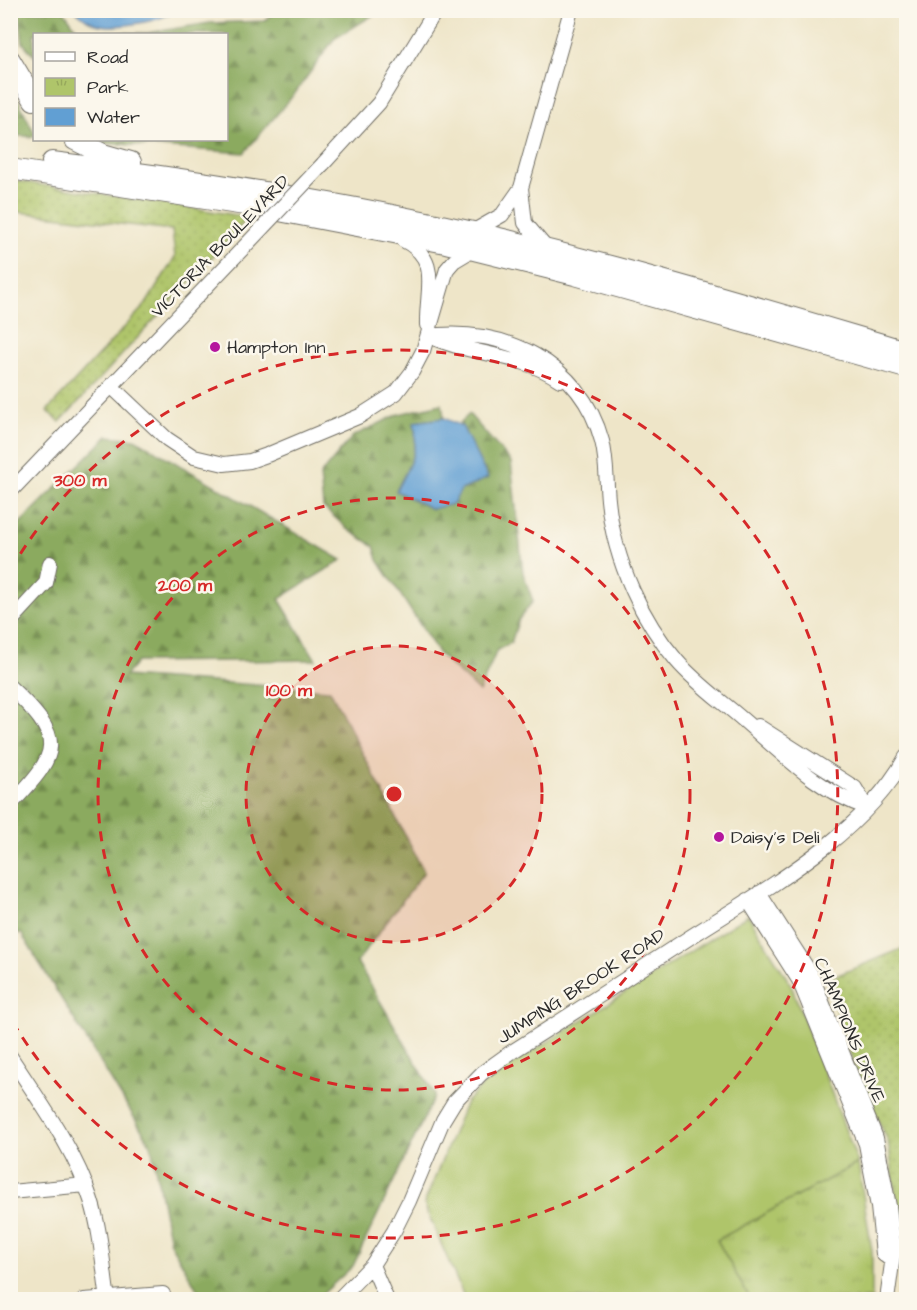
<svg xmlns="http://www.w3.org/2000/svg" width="917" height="1310" font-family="'Architects Daughter',sans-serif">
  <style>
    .grass { fill: url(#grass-dots); stroke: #6d784a; stroke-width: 1.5 }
    .forest { fill: url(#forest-firs); stroke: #5b6a44; stroke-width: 1.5 }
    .park { fill: url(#park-tufts); stroke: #6d784a; stroke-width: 1.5 }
    .pitch { fill: #afc56a; stroke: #6d784a; stroke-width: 1.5 }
    .water { fill: #619fd3; stroke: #46657f; stroke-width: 1.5 }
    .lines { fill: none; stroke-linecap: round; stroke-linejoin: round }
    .minor-casing { stroke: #6f6c62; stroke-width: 16 }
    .highway-casing { stroke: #6f6c62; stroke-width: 22 }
    .minor { stroke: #fff; stroke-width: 14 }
    .highway { stroke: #fff; stroke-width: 20 }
    .minor-bridge-casing { stroke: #6f6c62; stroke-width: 16; stroke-linecap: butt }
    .minor-bridge { stroke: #fff; stroke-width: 14 }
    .ring { fill: none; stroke: #d62828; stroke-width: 3; stroke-dasharray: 10 8 }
    .poi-dot { fill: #b5179e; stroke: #fbf7ec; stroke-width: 2 }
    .labels { text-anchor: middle; stroke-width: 5; stroke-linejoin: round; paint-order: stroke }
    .street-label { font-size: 18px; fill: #2b2b2b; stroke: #fbf7ec }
    .poi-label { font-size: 18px; fill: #2b2b2b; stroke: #fbf7ec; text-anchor: start }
    .centre { fill: #d62828; stroke: #fbf7ec; stroke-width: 3 }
    .ring-label { font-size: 18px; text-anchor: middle; font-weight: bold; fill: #d62828; stroke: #fbf7ec; stroke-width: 5; stroke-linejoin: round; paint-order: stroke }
  </style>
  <defs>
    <pattern id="grass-dots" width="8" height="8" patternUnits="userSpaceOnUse" patternTransform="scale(1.5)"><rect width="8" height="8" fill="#afc56a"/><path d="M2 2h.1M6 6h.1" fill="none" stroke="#97a95c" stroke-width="1.8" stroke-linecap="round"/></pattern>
    <pattern id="forest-firs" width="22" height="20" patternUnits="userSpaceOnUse" patternTransform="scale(1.5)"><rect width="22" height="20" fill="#8baa5e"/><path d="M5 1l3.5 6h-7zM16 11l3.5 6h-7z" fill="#728b4e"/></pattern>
    <pattern id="park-tufts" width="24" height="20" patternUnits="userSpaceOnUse" patternTransform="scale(1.5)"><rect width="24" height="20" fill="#afc56a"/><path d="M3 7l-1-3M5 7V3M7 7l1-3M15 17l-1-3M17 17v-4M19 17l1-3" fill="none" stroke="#97a95c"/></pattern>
  </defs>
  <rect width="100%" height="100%" fill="#fbf7ec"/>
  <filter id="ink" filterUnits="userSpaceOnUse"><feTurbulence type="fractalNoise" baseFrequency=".0167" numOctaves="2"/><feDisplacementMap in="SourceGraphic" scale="12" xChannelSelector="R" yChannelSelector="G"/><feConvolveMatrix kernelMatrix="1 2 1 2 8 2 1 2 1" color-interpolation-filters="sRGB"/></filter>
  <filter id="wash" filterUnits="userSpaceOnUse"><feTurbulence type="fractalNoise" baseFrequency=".008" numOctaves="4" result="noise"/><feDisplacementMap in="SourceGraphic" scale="24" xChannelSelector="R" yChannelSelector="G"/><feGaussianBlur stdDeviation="1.35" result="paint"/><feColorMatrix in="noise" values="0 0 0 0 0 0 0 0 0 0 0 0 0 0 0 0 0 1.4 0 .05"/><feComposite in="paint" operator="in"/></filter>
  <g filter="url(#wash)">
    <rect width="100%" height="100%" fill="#eee5c8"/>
    <path class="grass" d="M10,180l239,37 -189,205 -13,-11 99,-107 29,-47 -3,-27 -161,-19z
      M906,947v318l-18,-124 -29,-62 -33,-99z"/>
    <path class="forest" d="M19,11h45l15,21 68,1 63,-10 54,-2 12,-10h104l-46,28 -38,53 -52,61 -140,-10 -3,-3h125v-106h-192v22l-11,-13z
      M11,86l23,46v5l-23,-2z
      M442,404l2,14 -30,4c6,28 -6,45 -18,69l36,18 29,-19 27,-12 -28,-55 9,-9 42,48 12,111 10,28 -14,18 -8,24 -14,7 -18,42 -40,-38 -61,-94 -4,-14 -24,-15 -27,-24 -3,-32 33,-39 46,-22z
      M108,436l27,3 207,121 -63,39 37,61 -179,2 -12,14 205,14 94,182 -67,90 78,133 -82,171 -36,33h-114l-33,-56 -19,-98 -130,-212 -10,2v-403z"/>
    <path class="park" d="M858,1163l14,88v48h-122l-33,-59z"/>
    <path class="pitch" d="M748,915l43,70 67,178 -141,77 33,59h-285l-41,-95 42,-102 23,-23z"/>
    <path class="water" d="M76,11h97c-11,11 -57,17 -73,14 -10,-2 -17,-8 -24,-14z
      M444,418l18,8 26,52 -27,12 -8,14 -21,5 -36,-18c12,-24 24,-41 18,-69z"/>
  </g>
  <g filter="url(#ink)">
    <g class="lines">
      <defs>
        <path id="minor" d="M323,164l56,-61 57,-93
          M521,188l4,35 22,26
          M472,232l30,-17 19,-27 50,-178
          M403,240c39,20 23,48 24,85
          M428,336c76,-10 153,27 174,105 5,19 4,39 6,59 3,31 12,62 25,91 11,25 26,49 44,70 19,22 42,38 64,57 38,32 77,74 125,89
          M429,336c43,20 92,17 131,44
          M112,387l55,52 27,18 30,7 26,-3 17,-6 93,-39 36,-23 16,-21 11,-21 24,-82 7,-8 20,-12
          M10,492l238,-249
          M10,622l36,-39 4,-20
          M10,687c55,52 52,64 0,118
          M758,726l97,62 11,19
          M759,893l52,81 65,164 13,68 5,43 -7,51
          M748,900l51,80 67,164 12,63 5,47 8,6
          M10,1056c29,45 65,93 81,144 10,31 12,67 17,100
          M10,1192l76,-7
          M372,1265l15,35
          M84,1300l79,-6
          M338,1300l34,-35 22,-34 15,-30 34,-81 11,-18 28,-29 28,-20c62,-39 123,-79 185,-119 72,-46 168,-99 211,-177"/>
        <path id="highway" d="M10,60l24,40
          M75,140l28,14 28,8
          M52,162c141,17 282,39 421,70 146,33 290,77 433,119
          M10,169l248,38 188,36 129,32 331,93"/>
      </defs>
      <use href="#minor" class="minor-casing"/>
      <use href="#highway" class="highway-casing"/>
      <use href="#minor" class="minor"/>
      <use href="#highway" class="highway"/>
      <defs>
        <path id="minor-bridge" d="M248,243l75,-79"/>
      </defs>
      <use href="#minor-bridge" class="minor-bridge-casing"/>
      <use href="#minor-bridge" class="minor-bridge"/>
    </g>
  </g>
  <circle cx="394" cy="794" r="148" fill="#d62828" fill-opacity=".12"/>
  <g class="ring">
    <circle cx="394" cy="794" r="148"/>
    <circle cx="394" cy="794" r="296"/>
    <path d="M11 569A444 444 0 1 1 11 1019"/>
  </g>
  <g class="poi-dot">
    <circle cx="215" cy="347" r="6"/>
    <circle cx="719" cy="837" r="6"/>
  </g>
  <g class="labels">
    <g class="street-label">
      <text transform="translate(220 246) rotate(-46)" y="6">VICTORIA BOULEVARD</text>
      <text transform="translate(581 986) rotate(-33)" y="6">JUMPING BROOK ROAD</text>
      <text transform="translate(850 1030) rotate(67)" y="6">CHAMPIONS DRIVE</text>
    </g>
    <g class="poi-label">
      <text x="227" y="353">Hampton Inn</text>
      <text x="731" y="843">Daisy's Deli</text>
    </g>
  </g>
  <circle cx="394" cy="794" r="9" class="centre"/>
  <g class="ring-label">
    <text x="80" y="486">300 m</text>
    <text x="185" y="591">200 m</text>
    <text x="289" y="696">100 m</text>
  </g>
  <rect width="917" height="1310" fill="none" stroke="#fbf7ec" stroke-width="36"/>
  <rect x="33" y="33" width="195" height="108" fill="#fbf7ec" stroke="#a8a59f" stroke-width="1.5"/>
  <rect x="45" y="52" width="30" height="9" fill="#ffffff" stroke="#a8a59f" stroke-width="1.5"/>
  <text x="87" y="63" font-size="18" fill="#2b2b2b">Road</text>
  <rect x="45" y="78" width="30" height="18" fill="url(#park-tufts)" stroke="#a8a59f" stroke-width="1.5"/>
  <text x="87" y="93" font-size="18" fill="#2b2b2b">Park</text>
  <rect x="45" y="108" width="30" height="18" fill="#619fd3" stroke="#a8a59f" stroke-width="1.5"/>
  <text x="87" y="123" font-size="18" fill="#2b2b2b">Water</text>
</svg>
